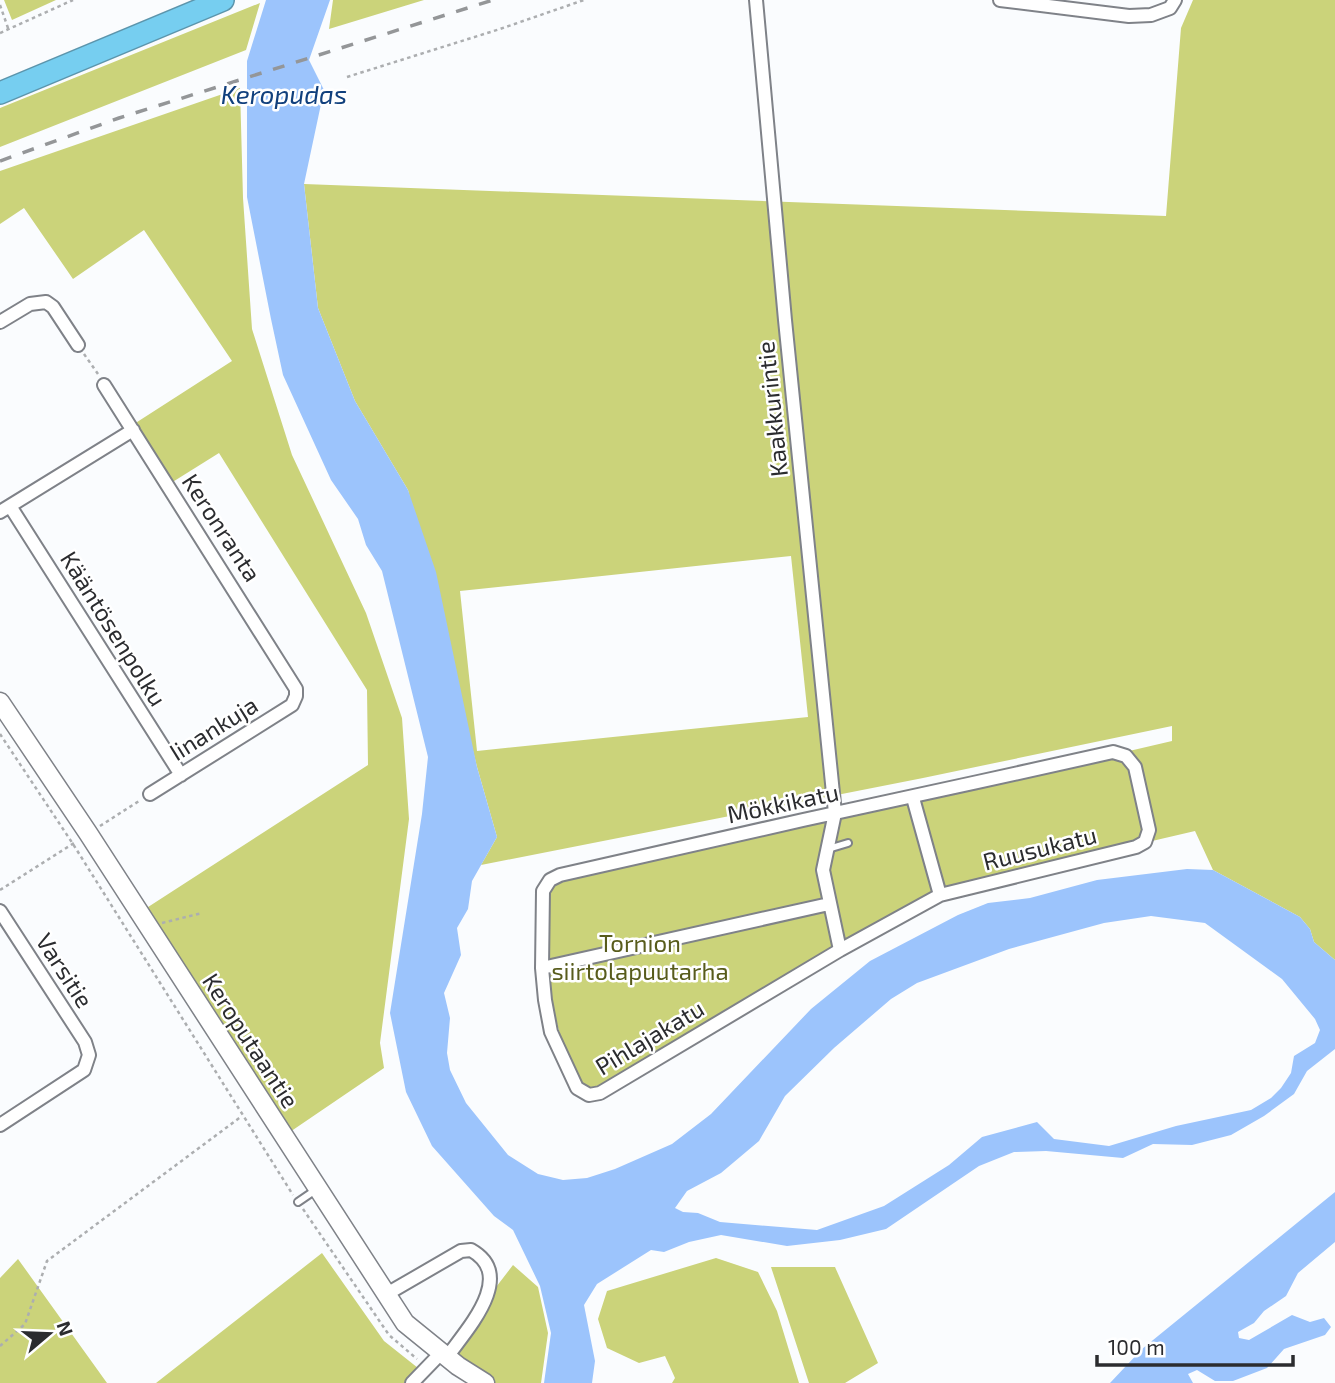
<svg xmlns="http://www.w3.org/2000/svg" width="1335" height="1383" font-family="'Exo 2',sans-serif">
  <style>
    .green { fill: #cbd37a; fill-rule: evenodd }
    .water { fill: #9cc4fc; fill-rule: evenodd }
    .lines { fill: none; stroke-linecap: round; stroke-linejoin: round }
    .lane-casing { stroke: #7f8288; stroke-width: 10 }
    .street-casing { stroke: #7f8288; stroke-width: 16 }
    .secondary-casing { stroke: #7f8288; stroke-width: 21 }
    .highway-casing { stroke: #5c95ac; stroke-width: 24 }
    .path { stroke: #acaeb0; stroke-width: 2.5; stroke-dasharray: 3.5 3.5; stroke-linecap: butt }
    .lane { stroke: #fff; stroke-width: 6 }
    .street { stroke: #fff; stroke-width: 12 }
    .secondary { stroke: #fff; stroke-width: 18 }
    .highway { stroke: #76cef0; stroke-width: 21 }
    .rail { stroke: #949698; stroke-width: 3.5; stroke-dasharray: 12 12; stroke-linecap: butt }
    .labels { text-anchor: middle; stroke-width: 5; stroke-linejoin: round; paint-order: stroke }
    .street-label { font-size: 24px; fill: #2b2c2f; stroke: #fff }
    .park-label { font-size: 24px; fill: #585c1c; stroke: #fff }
    .water-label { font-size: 26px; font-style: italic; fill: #11407d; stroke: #fff }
  </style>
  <rect width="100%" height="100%" fill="#fafcfe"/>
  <path class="green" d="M4,0h52l-44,20z
    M333,0h91l-95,29z
    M1193,0h142v960l-21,-18 -4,-13 -10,-12 -87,-47 -18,-39 -253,59 -342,199c-21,1 -24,-14 -31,-31 -24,-55 -22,-106 -22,-165l6,-9 8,-4 281,-62 330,-77v-15l-249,52 -442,87 16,-28 -20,-70 -69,-277 -53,-89 -37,-93 -14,-124 862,32 15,-188zM791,556l17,161 -331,34 -17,-160z
    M260,3l-14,47 -246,97v-39z
    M240,88l3,110 9,131 40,126 74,158 36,105 7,101 -29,224 4,25 -100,68 -139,-227 223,-144 -1,-75 -148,-237 -48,30 -37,-59 98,-63 -88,-131 -71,49 -49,-71 -24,16v-53z
    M322,1253l62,88 34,27 -14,15h-248z
    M716,1258l42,14 19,39 22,72h-127l3,-5 -10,-22 -26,7 -32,-15 -9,-29 9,-28z
    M18,1259l89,124h-107v-105z
    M513,1265l25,22 10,46 -7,50h-48l-46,-32z
    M771,1267h64l43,96 -33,20h-36z"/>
  <path class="water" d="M266,0h64l-21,60 15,30 -20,94 14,124 37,93 53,89 28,82 41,195 20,70 -25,44 -4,28 -11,19 4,27 -17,38 6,25 -3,35 3,17 16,33 42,52 30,19 25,6 24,-2 28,-9 57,-25 39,-30 100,-105 59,-48 88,-46 30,-12 42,-5 67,-18 90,-11 26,1 87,47 10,12 4,13 21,18v89l-28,22 -13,23 -30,22 -33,19 -39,10 -39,-1 -30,14 -77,-7 -32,1 -35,14 -93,63 -46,11 -53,6 -66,-11 -32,7 -25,10 -13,-2 -54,34 -13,21 11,56 -3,22h-48l7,-50 -11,-47 -27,-56 -19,-14 -62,-70 -26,-54 -16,-79 32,-199 6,-57 -46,-186 -16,-26 -8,-26 -27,-39 -48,-105 -12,-56 -24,-122v-136zM1151,916l54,7 77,56 33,40 5,11 -5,13 -21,13 -3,17 -10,15 -10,10 -20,12 -75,16 -67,20 -55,-7 -17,-17 -55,15 -33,28 -65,41 -67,24 -97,-8 -22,-9 -15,-1 -8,-4 12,-17 34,-18 38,-32 26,-45 49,-48 57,-49 26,-16 92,-34 95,-26z
    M1335,1192v50l-37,31 -12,23 -22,15 -10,12 -16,9 1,6 10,2 43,-25 18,7 14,-4 7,9 -6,8 -41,14 -17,19 -34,13h-18l-18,-11 -9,4 5,9h-83l32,-34z"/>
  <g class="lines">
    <defs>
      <path id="lane" d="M828,849l20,-6
        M298,1202l19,-13"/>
      <path id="street" d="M756,0l29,320 50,493 -12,57 17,80 -240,143 -11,2 -12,-7 -26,-56 -6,-32 -3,-32 1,-77 7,-11 10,-5 243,-55c103,-22 207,-45 310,-68l13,4 9,11 14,63 -4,12 -9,5 -196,48 -27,-97
        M1000,0l129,16 22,-1 19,-7 5,-8
        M0,322l30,-18 16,-2 7,5 25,38
        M104,385l192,304v7l-4,9 -142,89
        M10,506l171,269
        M0,512l133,-82
        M0,911l85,131 4,13 -5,15 -84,55
        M840,950l100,-55
        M542,968l287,-64
        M385,1295l76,-44 10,-1c46,26 -4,79 -24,107
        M412,1383l29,-30"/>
      <path id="secondary" d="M0,702l88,131 317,490 53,43 27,17"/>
      <path id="highway" d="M0,93l223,-93"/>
    </defs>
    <use href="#lane" class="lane-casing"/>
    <use href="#street" class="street-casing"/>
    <use href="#secondary" class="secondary-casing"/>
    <use href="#highway" class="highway-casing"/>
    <path class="path" d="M0,5l8,23
      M0,33l73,-33
      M347,77l153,-48 84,-29
      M84,354l14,20
      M0,734l73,110 220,351
      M100,826l39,-25
      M0,890l74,-47
      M162,923l40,-10
      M303,1209l86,126 28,24
      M0,1346l25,-22 22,-63 195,-145"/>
    <use href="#lane" class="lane"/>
    <use href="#street" class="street"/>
    <use href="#secondary" class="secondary"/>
    <use href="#highway" class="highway"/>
    <path class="rail" d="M0,161l119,-43 374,-118"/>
  </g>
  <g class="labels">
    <g class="street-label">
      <text transform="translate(773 409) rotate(-96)" y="8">Kaakkurintie</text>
      <text transform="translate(221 528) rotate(57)" y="8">Keronranta</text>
      <text transform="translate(113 629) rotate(58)" y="8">Kääntösenpolku</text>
      <text transform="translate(214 729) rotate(-32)" y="8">Iinankuja</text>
      <text transform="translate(783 804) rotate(-12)" y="8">Mökkikatu</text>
      <text transform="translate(1040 849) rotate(-14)" y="8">Ruusukatu</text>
      <text transform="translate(64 971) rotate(57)" y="8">Varsitie</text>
      <text transform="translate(650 1038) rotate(-31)" y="8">Pihlajakatu</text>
      <text transform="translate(250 1041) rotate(57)" y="8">Keroputaantie</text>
    </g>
    <g class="park-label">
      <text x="640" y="952">Tornion<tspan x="640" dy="28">siirtolapuutarha</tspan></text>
    </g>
    <g class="water-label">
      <text x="284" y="104">Keropudas</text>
    </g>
  </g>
  <g transform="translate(49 1334) rotate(71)" stroke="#ffffff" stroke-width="5" paint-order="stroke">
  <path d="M0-5L12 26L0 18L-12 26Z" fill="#2b2c2f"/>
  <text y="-10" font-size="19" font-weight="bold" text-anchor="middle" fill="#2b2c2f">N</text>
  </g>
  <path d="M1097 1355v10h196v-10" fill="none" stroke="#2b2c2f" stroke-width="3.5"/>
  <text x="1108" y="1355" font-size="21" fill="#2b2c2f" stroke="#ffffff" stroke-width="5" paint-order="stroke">100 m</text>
</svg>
